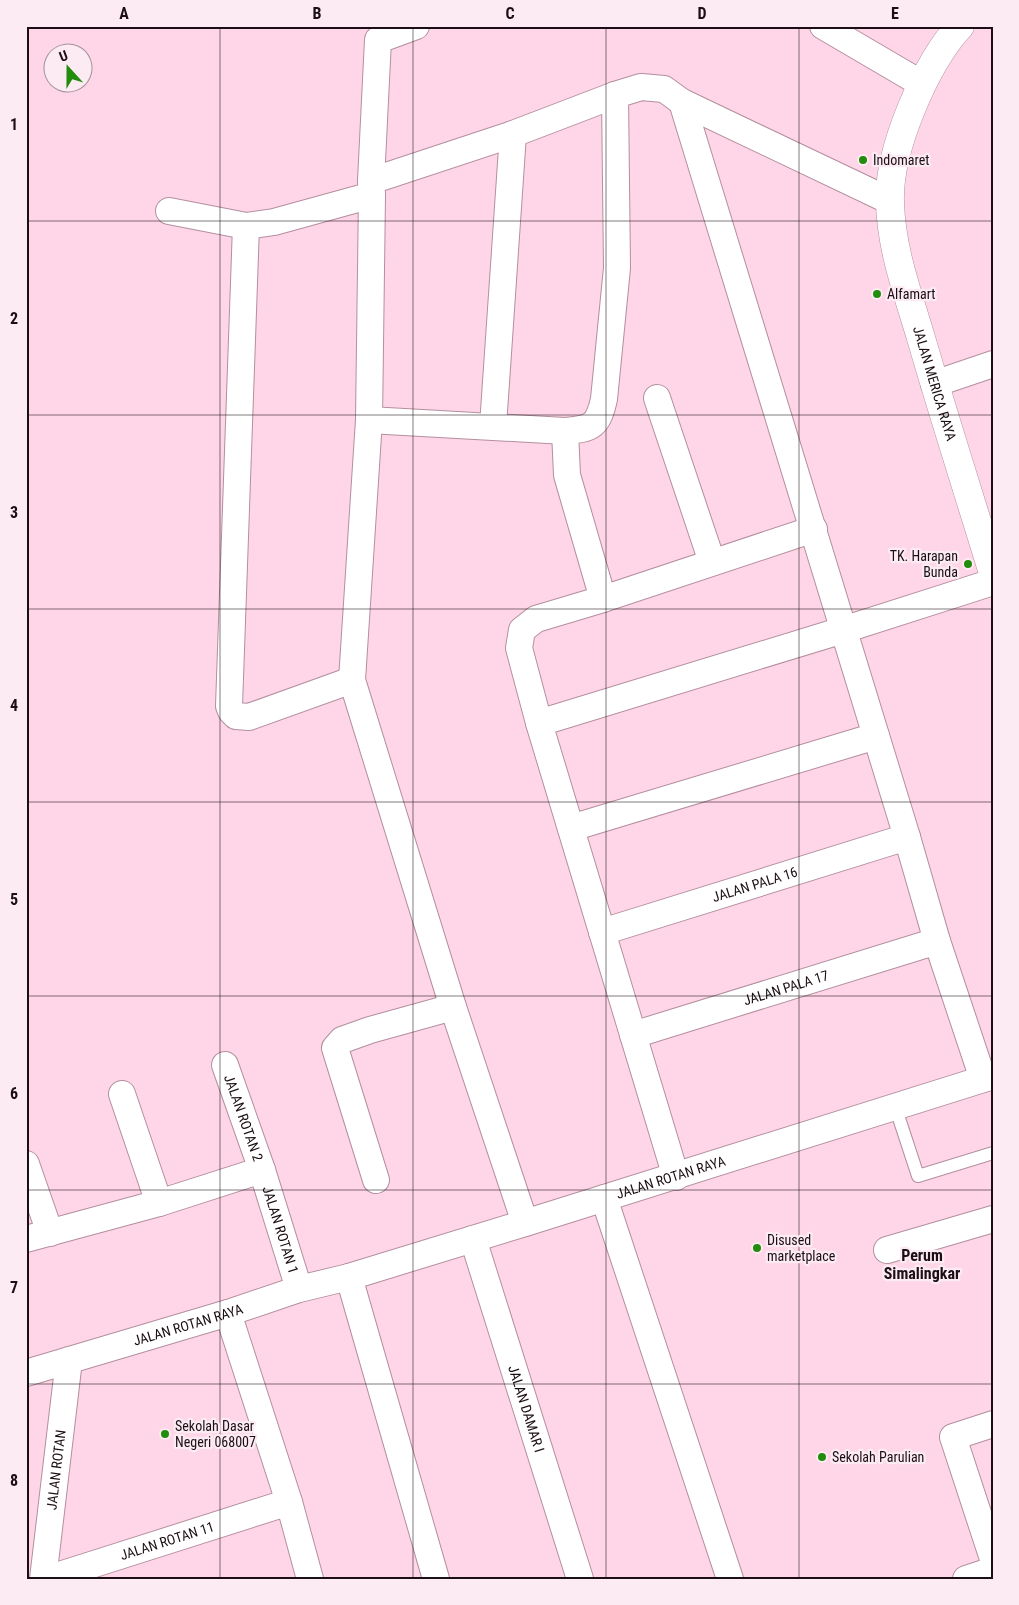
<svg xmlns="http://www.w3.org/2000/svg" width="1019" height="1605" font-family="'Roboto Condensed',sans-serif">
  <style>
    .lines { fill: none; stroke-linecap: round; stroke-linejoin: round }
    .service-casing { stroke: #b48f9e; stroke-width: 14 }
    .minor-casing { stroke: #b48f9e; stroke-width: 28 }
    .tertiary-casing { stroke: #b48f9e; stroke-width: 29 }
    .service { stroke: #fff; stroke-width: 12 }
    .minor { stroke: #fff; stroke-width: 26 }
    .tertiary { stroke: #fff; stroke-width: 28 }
    .grid { fill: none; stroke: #1b0e14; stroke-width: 1; stroke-opacity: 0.55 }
    .poi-dot { fill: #228c0c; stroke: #fcebf2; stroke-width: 2 }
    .labels { text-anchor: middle; stroke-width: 4.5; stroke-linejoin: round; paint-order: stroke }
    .poi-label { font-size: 14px; fill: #1b0e14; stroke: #fcebf2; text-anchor: start }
    .street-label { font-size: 14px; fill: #1b0e14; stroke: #fcebf2 }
    .quarter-label { font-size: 16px; font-weight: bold; fill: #1b0e14; stroke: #fcebf2 }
    .neatline { fill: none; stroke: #1b0e14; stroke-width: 2 }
    .grid-label { font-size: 16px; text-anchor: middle; font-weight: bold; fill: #1b0e14 }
  </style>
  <rect width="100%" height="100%" fill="#fed6e7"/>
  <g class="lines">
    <defs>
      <path id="service" d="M895,1106l23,70 75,-23"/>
      <g id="minor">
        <path d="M416,26l-38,14 -7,141 1,14 -3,225 -17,260 101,327 72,216"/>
        <path d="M823,26l99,58"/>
        <path d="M682,102l225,735 30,104 46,138"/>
        <path d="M371,181l142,-47 102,-39 26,-8 23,2 18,13 208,99"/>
        <path d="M169,211l77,15 28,-4 98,-27"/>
        <path d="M246,226l-17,480 2,5 5,5 13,1 103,-37"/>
        <path d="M934,384l59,-20"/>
        <path d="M657,398l55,164"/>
        <path d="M369,420l196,11c27,-2 33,-5 39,-32l13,-131 -2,-173"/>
        <path d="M493,426l20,-292"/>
        <path d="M565,431l2,44 36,124"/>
        <path d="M539,723l304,-93 150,-48"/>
        <path d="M571,828l305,-92"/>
        <path id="s1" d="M602,932l305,-95"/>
        <path id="s2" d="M633,1035l304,-94"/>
        <path id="s3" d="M225,1065l37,105 37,119"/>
        <path d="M122,1094l37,109"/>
        <path d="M26,1164l24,69"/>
        <path d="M676,1177l-137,-454 -20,-75 3,-18 14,-11 67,-20 211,-70"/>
        <path d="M376,1180l-41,-132 7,-8 28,-10 83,-23"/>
        <path d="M604,1198l126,381"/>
        <path d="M26,1239l133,-36 103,-33"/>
        <path id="s4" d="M473,1239l107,340"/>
        <path d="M887,1250l106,-31"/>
        <path d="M349,1277l87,302"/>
        <path d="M228,1313l61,189 21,77"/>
        <path id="s5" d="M26,1373l202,-60 71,-24 50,-12 176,-54 468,-147"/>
        <path d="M993,1424l-40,13 40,122"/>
        <path id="s6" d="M43,1579l26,-219"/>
        <path id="s7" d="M47,1579l242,-77"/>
        <path d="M966,1579l27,-9"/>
      </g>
      <g id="tertiary">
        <path id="s8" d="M960,26c-35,38 -72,125 -70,176 1,47 18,92 31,136 23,79 48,157 72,235"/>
      </g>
    </defs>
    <use href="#service" class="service-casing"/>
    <use href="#minor" class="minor-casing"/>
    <use href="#tertiary" class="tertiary-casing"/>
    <use href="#service" class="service"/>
    <use href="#minor" class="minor"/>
    <use href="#tertiary" class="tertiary"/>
  </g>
  <path class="grid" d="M220,26v1553M413,26v1553M606,26v1553M799,26v1553M26,221h967M26,415h967M26,609h967M26,802h967M26,996h967M26,1190h967M26,1384h967"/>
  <g class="poi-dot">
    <circle cx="863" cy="160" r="5"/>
    <circle cx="877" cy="294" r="5"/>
    <circle cx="968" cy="564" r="5"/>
    <circle cx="757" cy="1248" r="5"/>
    <circle cx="165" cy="1434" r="5"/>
    <circle cx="822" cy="1457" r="5"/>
  </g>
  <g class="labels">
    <g class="poi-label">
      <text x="873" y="165">Indomaret</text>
      <text x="887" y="299">Alfamart</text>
      <text x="958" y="561" text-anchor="end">TK. Harapan<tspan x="958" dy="16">Bunda</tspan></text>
      <text x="767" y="1245">Disused<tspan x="767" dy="16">marketplace</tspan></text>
      <text x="175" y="1431">Sekolah Dasar<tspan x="175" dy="16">Negeri 068007</tspan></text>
      <text x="832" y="1462">Sekolah Parulian</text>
    </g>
    <g class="street-label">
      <text dy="5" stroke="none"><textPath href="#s8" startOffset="380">JALAN MERICA RAYA</textPath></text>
      <text dy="5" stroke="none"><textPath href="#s1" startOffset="160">JALAN PALA 16</textPath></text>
      <text dy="5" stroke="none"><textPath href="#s2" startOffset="160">JALAN PALA 17</textPath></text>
      <text dy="5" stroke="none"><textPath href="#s3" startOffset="56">JALAN ROTAN 2</textPath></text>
      <text dy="5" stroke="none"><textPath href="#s5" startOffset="674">JALAN ROTAN RAYA</textPath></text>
      <text dy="5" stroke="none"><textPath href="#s3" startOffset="174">JALAN ROTAN 1</textPath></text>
      <text dy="5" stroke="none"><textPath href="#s5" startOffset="169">JALAN ROTAN RAYA</textPath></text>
      <text dy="5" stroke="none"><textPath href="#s4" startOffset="178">JALAN DAMAR I</textPath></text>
      <text dy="5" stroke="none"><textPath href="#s6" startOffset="110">JALAN ROTAN</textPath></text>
      <text dy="5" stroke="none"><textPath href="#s7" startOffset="126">JALAN ROTAN 11</textPath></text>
    </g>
    <g class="quarter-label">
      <text x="922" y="1261">Perum<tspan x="922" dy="18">Simalingkar</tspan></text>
    </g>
  </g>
  <rect width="1019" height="1605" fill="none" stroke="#fcebf2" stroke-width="55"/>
  <g transform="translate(68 68) rotate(339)"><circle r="24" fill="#fcebf2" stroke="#a29399"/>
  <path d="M0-4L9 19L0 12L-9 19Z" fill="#228c0c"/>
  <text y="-8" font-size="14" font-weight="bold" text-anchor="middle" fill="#1b0e14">U</text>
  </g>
  <rect x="28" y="28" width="964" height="1550" class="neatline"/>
  <g class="grid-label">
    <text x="124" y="19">A</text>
    <text x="317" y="19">B</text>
    <text x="510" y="19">C</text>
    <text x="702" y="19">D</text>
    <text x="895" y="19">E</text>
    <text x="14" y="130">1</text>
    <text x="14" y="324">2</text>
    <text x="14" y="518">3</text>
    <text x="14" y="711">4</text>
    <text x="14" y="905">5</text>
    <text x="14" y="1099">6</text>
    <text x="14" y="1293">7</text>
    <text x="14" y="1486">8</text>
  </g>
</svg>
